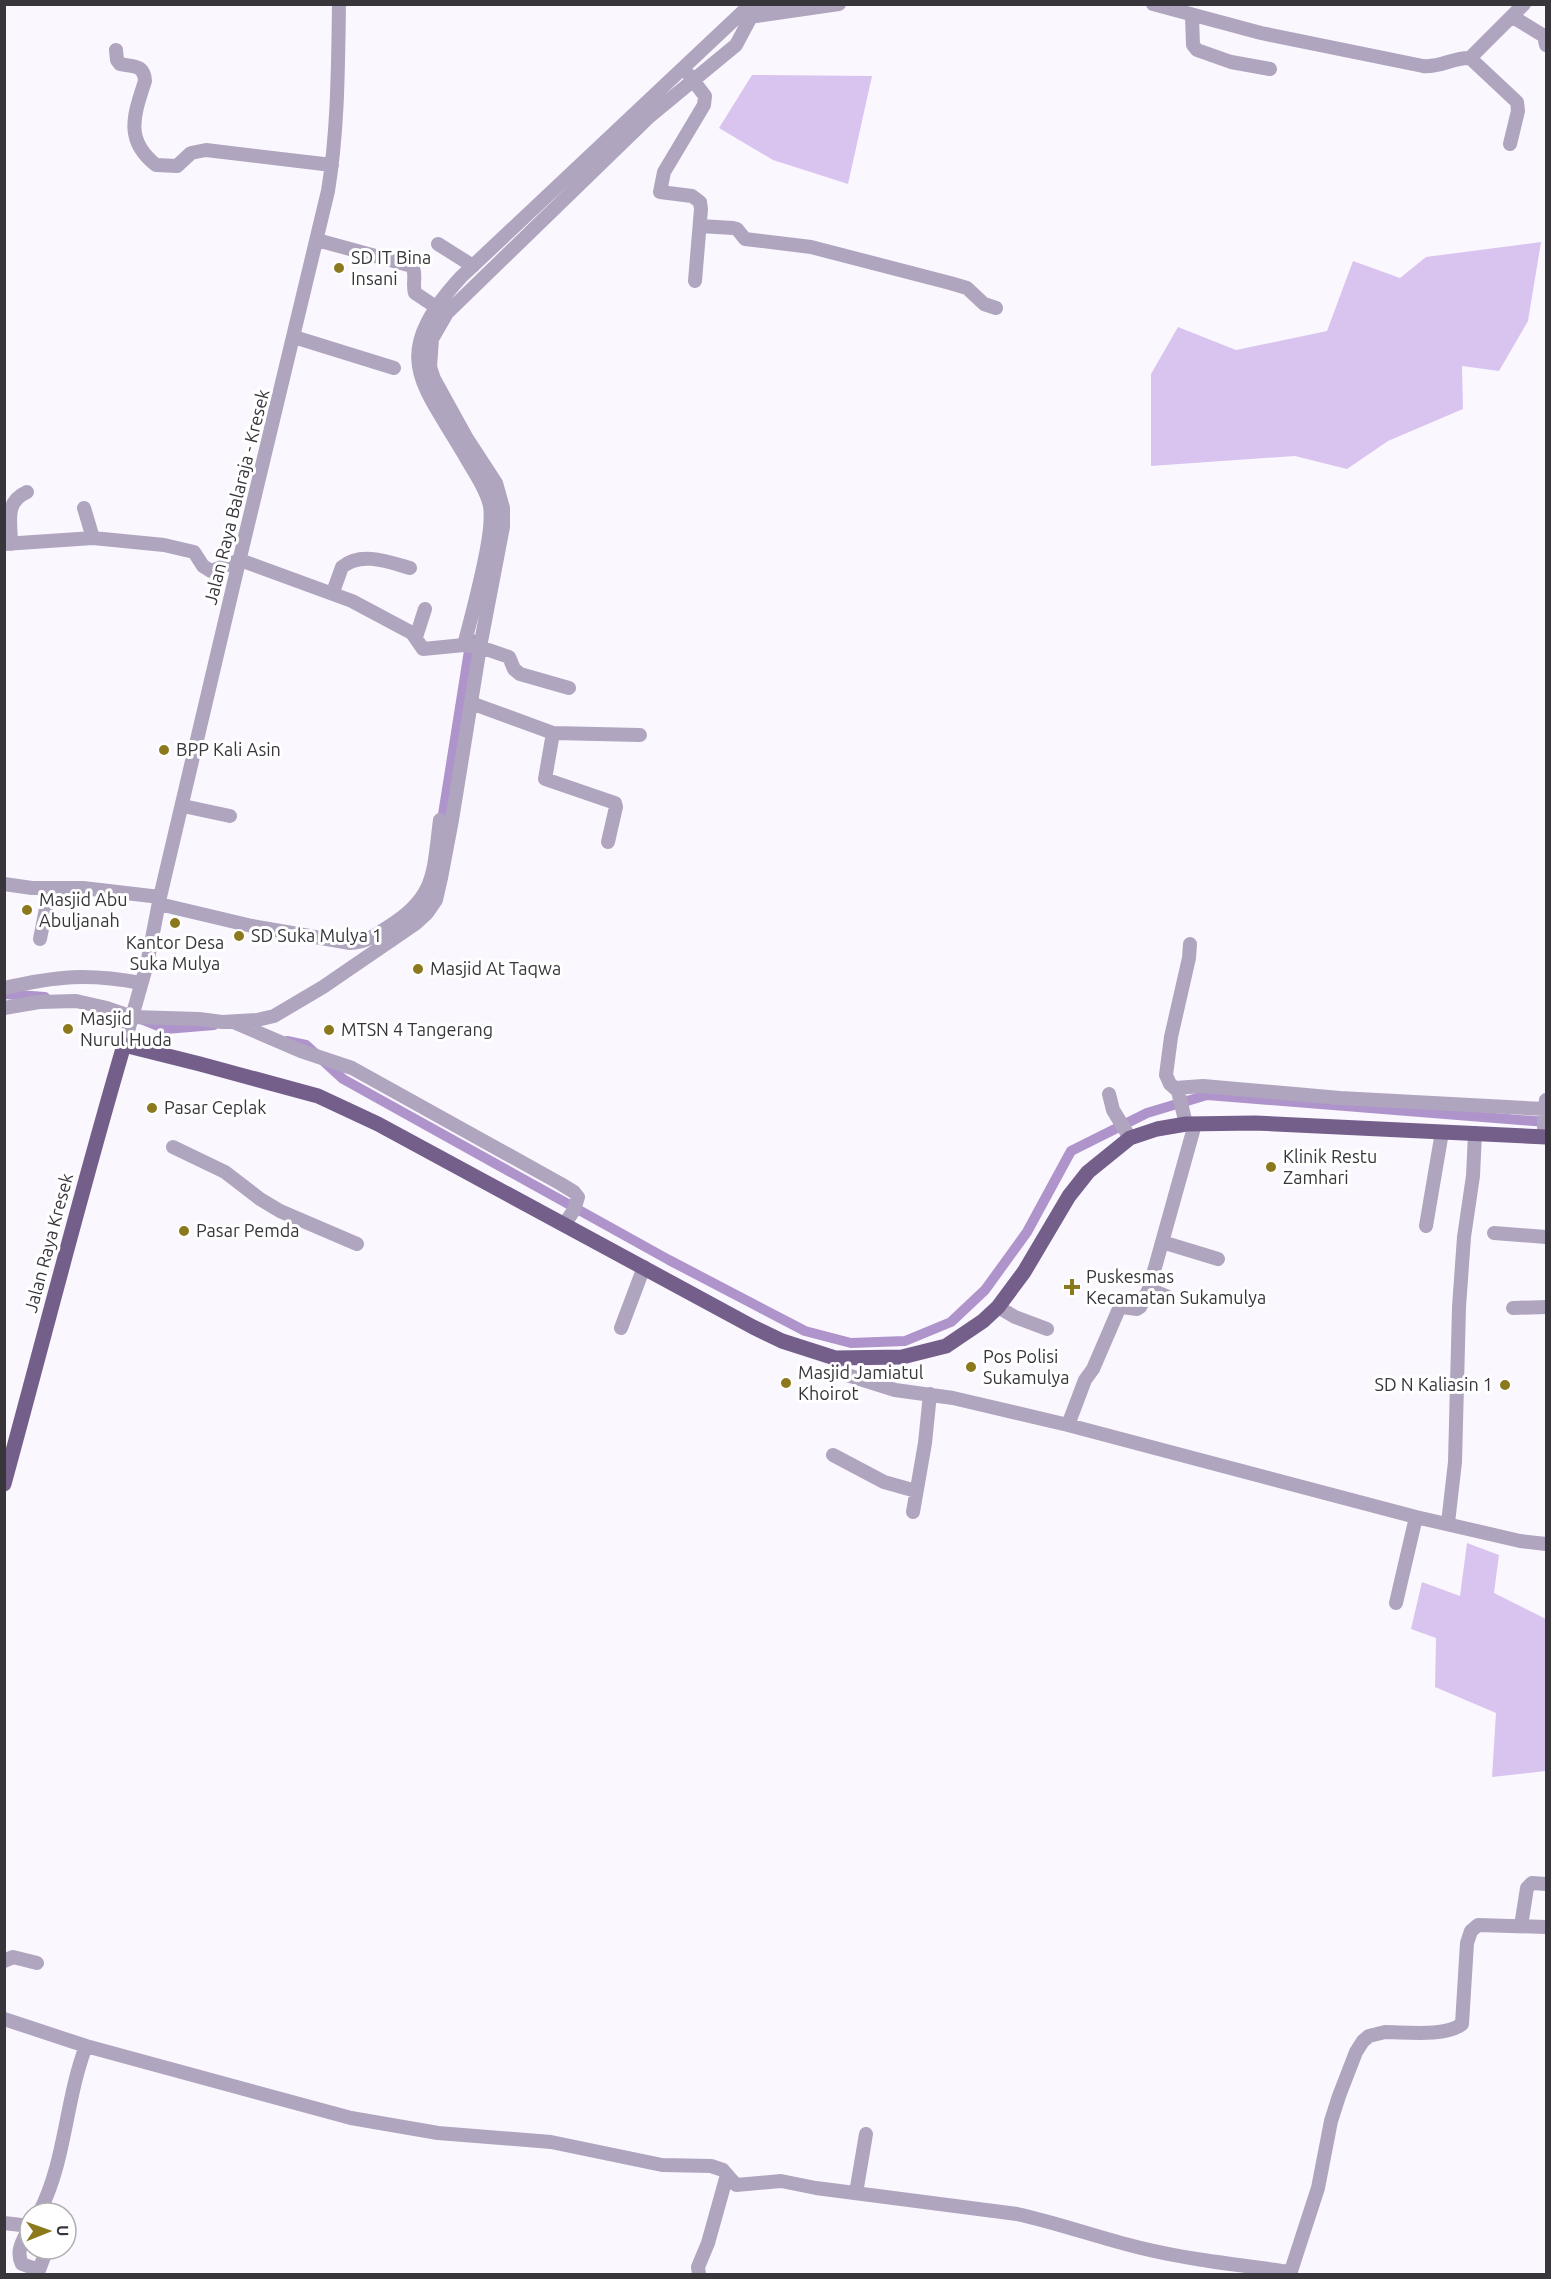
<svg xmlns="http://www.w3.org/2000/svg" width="1551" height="2279" font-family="Ubuntu,sans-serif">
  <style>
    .green { fill: #d9c4f0 }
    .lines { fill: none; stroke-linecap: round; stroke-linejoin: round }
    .canal { stroke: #af94cb; stroke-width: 10 }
    .minor { stroke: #b0a5be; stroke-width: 14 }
    .major { stroke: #745f8b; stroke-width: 15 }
    .poi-dot { fill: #8c791e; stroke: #fff; stroke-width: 2 }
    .labels { text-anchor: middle; stroke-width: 6; stroke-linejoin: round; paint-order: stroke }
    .poi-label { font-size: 18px; fill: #39363b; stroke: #fff; text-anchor: start }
    .street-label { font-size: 18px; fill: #39363b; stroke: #fff }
  </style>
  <rect width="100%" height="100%" fill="#fbf7ff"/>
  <path class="green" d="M752,75l120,1 -24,108 -75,-24 -54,-32z
    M1541,242l-13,79 -29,50 -37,-5 1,43 -75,32 -41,28 -52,-13 -144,10v-92l27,-47 58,23 91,-19 26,-70 47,17 26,-21z
    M1467,1543l32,12 -5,38 52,26v152l-54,6 4,-64 -61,-26 1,-49 -25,-9 11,-47 38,14z"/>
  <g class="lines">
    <path class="canal" d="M441,827l30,-189
      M4,994l41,3
      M141,1019l25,10 48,-4
      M287,1041l19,4 37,34 326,181 136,71 46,12 54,-2 46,-19 34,-32 42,-58 44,-81 76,-38 60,-18 339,27"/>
    <path class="minor" d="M1153,4l108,29 162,33c17,2 31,-9 47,-8l47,44 1,9 -8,33
      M756,16l83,-12
      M1192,16l1,29 4,5 34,12 39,7
      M1513,17l31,19 2,9
      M116,50l1,10 3,4c13,3 24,0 25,17 -11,34 -21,59 11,84l21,1 14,-13 15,-3 126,15
      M1470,58l54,-54
      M689,75l16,21 -1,9 -40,67 -4,20 32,4 8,6 1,7 -6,72
      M700,226l33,2 4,1 8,10 66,8 139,36 17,5 17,16 12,4
      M317,240l95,26c5,8 0,18 3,27l21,14
      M438,244l35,22
      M294,337l100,31
      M84,508l9,30
      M4,544l89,-6 71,7 30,7 9,14 8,5 29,-11 112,41 60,32 11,16 41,-4 16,2 29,10 5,12 6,5 49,14
      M11,544c0,-22 -7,-42 16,-52
      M333,592l9,-25c19,-16 47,-5 68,1
      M416,637l9,-28
      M464,645c9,-34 18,-67 24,-102 2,-12 4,-24 2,-37 -3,-16 -14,-31 -22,-45 -46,-80 -81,-103 -7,-184l290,-273
      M471,703l82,30 -8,46 70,24 1,4 -8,35
      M553,733l87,2
      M183,806l47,10
      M4,884l28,4h51l77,9
      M159,904l93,22 98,17c15,0 26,-8 38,-16 49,-30 45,-55 52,-107
      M40,939l10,-51
      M4,988c53,-12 84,-15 137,-5
      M4,1008l35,-6 37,-1 31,7 26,9 66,2 23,3 35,-2 17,-4 49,-29 92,-63 12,-11 9,-13 5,-22 11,-58 28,-173 23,-120v-19l-7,-25 -30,-46 -32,-58 -4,-12 2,-28 15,-26 203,-197 86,-71 15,-28 18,-13
      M236,1023l65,28 51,17 209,116 13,8 4,5 -4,13 -10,15
      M124,1045l23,-81 13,-67 77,-327 91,-379c10,-61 10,-124 11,-187
      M1175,1088l28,-2 137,12 204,11
      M1109,1094l4,16 17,28
      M1186,1124l-8,-33 -8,-7 -4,-9 5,-38 18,-79 1,-14
      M1544,1137v-23l2,-14
      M173,1147l52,25 35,27 20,12 77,33
      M1426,1226l16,-94
      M1494,1233l52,4
      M1162,1242l56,17
      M1149,1289l19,8
      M998,1307l17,10 32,12
      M1513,1308l33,-1
      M621,1328l23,-61
      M835,1358l9,16 51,16 58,8 115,27 348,92 104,24 26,3
      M1068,1425l17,-45 8,-11 25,-58 4,-4 15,2 3,-2 9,-18 46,-165
      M833,1455l51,27 32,9
      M913,1512l12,-69 5,-49
      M1448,1523l7,-61 4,-155 5,-70 9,-61 2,-43
      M1396,1603l20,-86
      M1521,1926l6,-38 5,-5 14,1
      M4,1961l9,-4 24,6
      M4,2019l82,27 265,72 87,15 113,9 111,23 49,1 12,4 13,15 45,-4 35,7 201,26c42,9 82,24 124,34 49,12 99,17 150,24
      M856,2193l10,-59
      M39,2213c27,-52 26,-112 47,-167
      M4,2223l26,3
      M30,2226c-6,13 -15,24 -8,38l17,6 -2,4
      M39,2270l8,-21
      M699,2274l-1,-7 10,-24 19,-68
      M1290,2274l28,-86 13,-67 8,-25 17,-44 7,-11 6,-5 16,-4c20,0 61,5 77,-8l5,-81 4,-12 7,-6 68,2"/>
    <path class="major" d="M4,1484c40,-146 77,-293 120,-439l76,19 118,32 60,28 375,203 29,14 53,17 67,-1 44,-11 37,-25 15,-14 26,-35 45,-76 19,-24 42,-34 27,-9 29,-5 69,-1 291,14"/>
  </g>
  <g class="poi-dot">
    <circle cx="339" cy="268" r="6"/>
    <circle cx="164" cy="750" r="6"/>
    <circle cx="27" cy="910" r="6"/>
    <circle cx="175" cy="923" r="6"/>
    <circle cx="239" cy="936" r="6"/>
    <circle cx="418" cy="969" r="6"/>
    <circle cx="68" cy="1029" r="6"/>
    <circle cx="329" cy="1030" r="6"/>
    <circle cx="152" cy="1108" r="6"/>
    <circle cx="1271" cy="1167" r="6"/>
    <circle cx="184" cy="1231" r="6"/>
    <path d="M1069 1278h6v6h6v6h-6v6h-6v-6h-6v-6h6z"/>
    <circle cx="971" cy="1367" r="6"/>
    <circle cx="786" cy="1383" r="6"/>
    <circle cx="1505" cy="1385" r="6"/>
  </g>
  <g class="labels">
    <g class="poi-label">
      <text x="351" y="264">SD IT Bina<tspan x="351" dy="21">Insani</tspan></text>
      <text x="176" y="756">BPP Kali Asin</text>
      <text x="39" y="906">Masjid Abu<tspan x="39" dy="21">Abuljanah</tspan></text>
      <text x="251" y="942">SD Suka Mulya 1</text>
      <text x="175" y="949" text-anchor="middle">Kantor Desa<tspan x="175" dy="21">Suka Mulya</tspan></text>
      <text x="430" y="975">Masjid At Taqwa</text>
      <text x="80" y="1025">Masjid<tspan x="80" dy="21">Nurul Huda</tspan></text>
      <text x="341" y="1036">MTSN 4 Tangerang</text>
      <text x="164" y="1114">Pasar Ceplak</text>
      <text x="1283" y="1163">Klinik Restu<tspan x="1283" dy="21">Zamhari</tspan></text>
      <text x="196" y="1237">Pasar Pemda</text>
      <text x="1086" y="1283">Puskesmas<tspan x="1086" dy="21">Kecamatan Sukamulya</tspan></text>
      <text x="983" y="1363">Pos Polisi<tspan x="983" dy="21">Sukamulya</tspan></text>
      <text x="798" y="1379">Masjid Jamiatul<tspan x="798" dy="21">Khoirot</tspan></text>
      <text x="1493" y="1391" text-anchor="end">SD N Kaliasin 1</text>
    </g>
    <g class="street-label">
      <text transform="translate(237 497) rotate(-76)" y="6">Jalan Raya Balaraja - Kresek</text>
      <text transform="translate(49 1243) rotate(-75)" y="6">Jalan Raya Kresek</text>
    </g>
  </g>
  <rect width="1551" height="2279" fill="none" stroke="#39363b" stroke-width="12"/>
  <g transform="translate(48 2231) rotate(89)"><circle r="28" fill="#ffffff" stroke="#b0afb1" stroke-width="1.5"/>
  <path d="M0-4.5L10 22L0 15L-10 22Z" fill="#8c791e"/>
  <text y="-9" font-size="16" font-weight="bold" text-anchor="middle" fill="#39363b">U</text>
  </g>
</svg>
